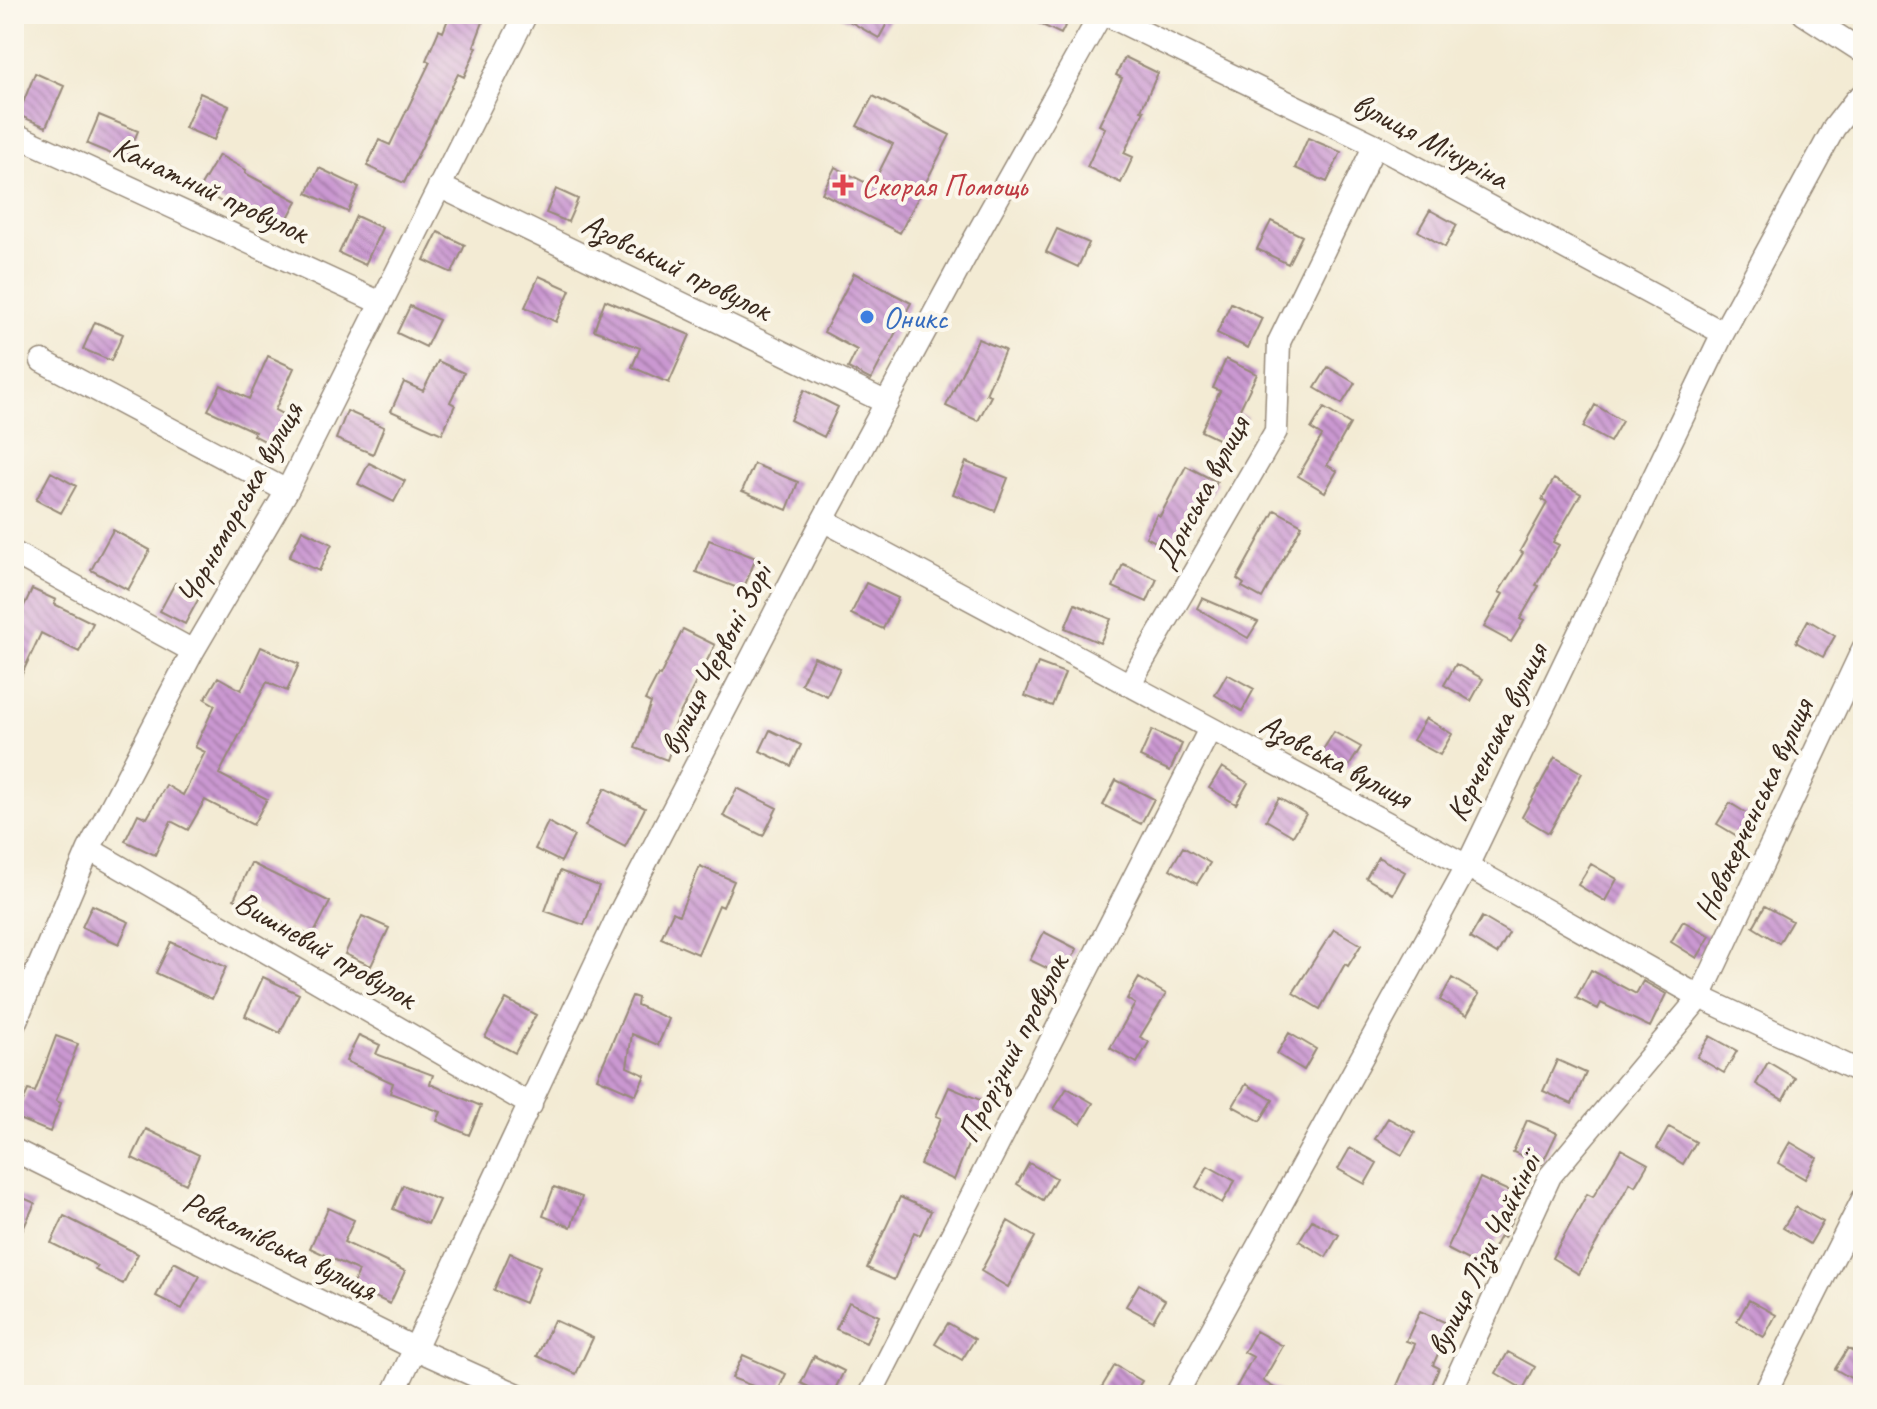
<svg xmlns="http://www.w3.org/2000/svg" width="1877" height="1409" font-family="Caveat,sans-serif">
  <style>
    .building { fill: url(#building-back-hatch) }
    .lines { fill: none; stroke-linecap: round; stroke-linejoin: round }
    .minor-casing { stroke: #978a79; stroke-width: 25 }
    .minor { stroke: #fff; stroke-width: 22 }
    .health-dot { fill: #e0444e; stroke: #fbf7ec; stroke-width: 3 }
    .shop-dot { fill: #3f7fe0; stroke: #fbf7ec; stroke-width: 3 }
    .labels { text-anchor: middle; stroke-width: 8; stroke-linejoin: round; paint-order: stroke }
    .street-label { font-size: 32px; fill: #3b2a1e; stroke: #fbf7ec }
    .health-label { font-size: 32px; fill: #be3a42; stroke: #fbf7ec; text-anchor: start }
    .shop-label { font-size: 32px; fill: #366cbe; stroke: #fbf7ec; text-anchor: start }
  </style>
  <defs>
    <pattern id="building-back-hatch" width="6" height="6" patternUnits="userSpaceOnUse" patternTransform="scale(2)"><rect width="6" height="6" fill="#ca98d1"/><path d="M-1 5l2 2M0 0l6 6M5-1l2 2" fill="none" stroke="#a57ca9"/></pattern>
  </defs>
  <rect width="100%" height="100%" fill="#fbf7ec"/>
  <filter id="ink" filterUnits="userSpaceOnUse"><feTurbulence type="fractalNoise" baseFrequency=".0125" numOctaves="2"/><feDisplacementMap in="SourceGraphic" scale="16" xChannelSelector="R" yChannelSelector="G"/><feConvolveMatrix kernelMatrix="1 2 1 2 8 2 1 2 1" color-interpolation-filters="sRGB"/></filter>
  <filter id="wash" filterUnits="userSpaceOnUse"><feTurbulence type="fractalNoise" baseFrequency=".006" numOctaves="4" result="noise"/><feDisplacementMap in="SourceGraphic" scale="32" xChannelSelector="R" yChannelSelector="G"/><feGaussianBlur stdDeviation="1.8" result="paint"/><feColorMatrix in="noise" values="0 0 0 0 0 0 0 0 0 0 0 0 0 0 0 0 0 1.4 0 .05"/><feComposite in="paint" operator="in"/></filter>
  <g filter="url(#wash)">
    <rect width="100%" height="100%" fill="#f3ebd4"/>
    <g id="blocks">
      <path class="building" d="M450,14h36l-12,32 3,1 -13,30 -6,-3 -54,109 -37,-17 12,-26 11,5 40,-83 -4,-2 13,-30 4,2z
        M837,14h55l-13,24z
        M1019,14h52l-10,20z
        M1125,57l33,16 -17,37 3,1 -20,42 9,4 -12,26 -34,-16 18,-39 -6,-3 23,-47 -6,-3z
        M35,73l29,13 -18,41 -28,-12z
        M200,93l29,13 -15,34 -29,-12z
        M873,96l77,39 -50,98 -78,-40 13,-26 37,19 21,-42 -36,-18z
        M99,115l39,16 -12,29 -39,-16z
        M1308,138l33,14 -14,30 -32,-14z
        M219,155l27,15 -1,3 52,28 -15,28 -53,-28 -2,4 -28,-16z
        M319,168l40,19 -11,25 -41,-19z
        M556,189l22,10 -10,23 -22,-9z
        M1430,210l27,15 -12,22 -27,-16z
        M356,216l26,12 -17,37 -26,-12z
        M1271,221l31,15 -14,28 -31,-15z
        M1057,229l32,14 -11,24 -32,-15z
        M438,232l27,13 -13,28 -28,-13z
        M854,273l57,30 -40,77 -23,-12 9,-18 -33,-18z
        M539,276l31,14 -14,32 -31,-15z
        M605,300l85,35 -21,48 -37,-16 8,-19 -46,-18z
        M1231,303l31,15 -14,30 -31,-15z
        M410,306l29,14 -13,27 -29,-14z
        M95,322l28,12 -12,27 -28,-12z
        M978,339l27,11 -19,44 5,2 -13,25 -32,-15z
        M268,356l26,12 -19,42 18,10 -15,28 -25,-13 2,-3 -47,-22 13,-25 28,14z
        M1226,359l31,15 -19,39 9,4 -15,29 -31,-15 19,-40 -7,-3z
        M438,361l26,12 -14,29 5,3 -13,29 -51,-23 13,-29 19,9z
        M1328,367l27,16 -13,21 -27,-16z
        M804,390l34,17 -14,30 -34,-17z
        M1595,405l27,16 -12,21 -27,-15z
        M1324,408l26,16 -23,41 10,6 -12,21 -27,-16 24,-40 -11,-7z
        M347,411l37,16 -11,27 -37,-15z
        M966,462l42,16 -13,33 -42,-17z
        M369,463l36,18 -11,21 -36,-18z
        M754,464l44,18 -11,28 -45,-19z
        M1186,466l31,16 -38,72 -33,-17 11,-23 3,2z
        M51,472l25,14 -15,27 -25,-13z
        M1554,479l27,15 -28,48 6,3 -23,40 3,1 -19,33 4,2 -13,21 -27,-15 19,-33 -4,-2 24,-39 -3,-2 27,-48 -5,-3z
        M1275,510l27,15 -40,73 -20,-11 2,-3 -7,-5z
        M113,530l37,20 -22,40 -37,-20z
        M302,530l30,14 -13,27 -30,-14z
        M709,540l47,18 -13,32 -47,-18z
        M1123,564l34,15 -10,23 -34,-15z
        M175,583l25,13 -15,28 -25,-13z
        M866,583l32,15 -15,31 -32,-15z
        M32,589l24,11 -2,4 39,19 -14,29 -38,-19 -27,58v-64z
        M1202,598l56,24 -10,16 -51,-30z
        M1075,604l36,15 -11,24 -35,-15z
        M1808,620l27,16 -12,21 -27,-15z
        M683,629l32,16 -43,84 5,2 -10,29 -32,-12 16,-45 -6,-3 13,-25 2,1z
        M261,647l38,17 -12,27 -20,-9 -48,92 48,25 -14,26 -48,-25 -17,30 -17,-9 -16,34 -30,-14 13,-27 9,4 19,-33 17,10 22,-43 -10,-5 20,-42 -10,-6 13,-22 23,13z
        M814,657l26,11 -13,28 -26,-12z
        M1038,663l27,10 -13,33 -27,-10z
        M1456,664l27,15 -12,22 -27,-16z
        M1227,674l27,15 -12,22 -27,-16z
        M1426,718l26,16 -12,21 -27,-15z
        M770,730l31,15 -10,21 -31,-15z
        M1152,730l30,14 -12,27 -30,-14z
        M1334,732l27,15 -13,21 -27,-15z
        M1555,757l27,16 -33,60 -27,-16z
        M1222,767l26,16 -12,21 -27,-16z
        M1116,780l38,19 -13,25 -38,-19z
        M605,788l40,20 -20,39 -40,-21z
        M737,788l40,20 -14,28 -40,-20z
        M1279,798l27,16 -13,22 -27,-16z
        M1730,803l26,16 -12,21 -27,-16z
        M548,822l26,14 -13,26 -26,-13z
        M1183,847l27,16 -13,21 -27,-15z
        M1378,857l27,15 -12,22 -27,-16z
        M251,863l79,39 -18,35 -78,-38z
        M1591,864l26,15 -12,22 -27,-16z
        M700,866l34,15 -11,26 -4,-2 -21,49 -37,-16 12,-26 6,3z
        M560,871l39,15 -15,39 -39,-14z
        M92,905l37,17 -10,22 -37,-17z
        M1765,906l27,15 -13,22 -26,-16z
        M362,916l27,12 -18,38 -26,-12z
        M1482,917l27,16 -12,21 -27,-16z
        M1683,921l27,15 -13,22 -26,-16z
        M1334,929l27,16 -13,21 -3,-2 -25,45 -27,-16z
        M1044,932l33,17 -14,27 -33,-16z
        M171,942l55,25 -14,32 -56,-26z
        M1591,970l45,24 7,-13 23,13 -16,33 -49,-24 -3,6 -22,-11z
        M263,977l36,17 -19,39 -35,-17z
        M1139,978l27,16 -26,43 9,5 -12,21 -27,-15 25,-44 -8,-5z
        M1452,978l27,16 -12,21 -27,-15z
        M632,996l6,2 -1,7 32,14 -11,26 -26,-11 -5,33 18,8 -9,20 -39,-17z
        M506,999l30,16 -21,38 -30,-16z
        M1289,1033l27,16 -12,21 -27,-16z
        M359,1035l21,10 -4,9 57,21 -3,9 51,22 -12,29 -32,-14 4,-9 -51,-19 3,-10 -47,-22z
        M56,1036l22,8 -22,57 5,2 -11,29 -34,-14 12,-28 7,2z
        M1710,1036l27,15 -13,22 -27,-16z
        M1557,1060l29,13 -14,31 -29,-13z
        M1768,1062l27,16 -12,22 -27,-16z
        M1246,1084l27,16 -13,21 -27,-15z
        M949,1087l36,15 -31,78 -34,-16 21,-46 -5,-2z
        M1067,1088l26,15 -12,21 -27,-15z
        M1388,1118l27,15 -13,22 -27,-16z
        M1527,1120l30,13 -15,31 -29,-12z
        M1669,1127l27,15 -13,22 -26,-16z
        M146,1129l53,26 -13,29 -54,-26z
        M1790,1142l27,16 -12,21 -27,-16z
        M1350,1148l27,15 -12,21 -27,-15z
        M1621,1149l27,15 -13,22 -5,-3 -51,91 -27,-16 35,-64 6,3z
        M1029,1163l27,15 -13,22 -26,-16z
        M1208,1166l27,15 -13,22 -26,-16z
        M1480,1178l42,19 -18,41 -4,-2 -17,32 -36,-19z
        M403,1185l36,15 -11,24 -35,-15z
        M554,1187l28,10 -11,30 -28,-11z
        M14,1194l21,9 -21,46z
        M900,1197l31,14 -11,24 -6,-3 -20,48 -27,-12z
        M1796,1207l27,15 -13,22 -27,-16z
        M328,1208l26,12 -10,22 61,29 -15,33 -38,-18 7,-15 -49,-23z
        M64,1216l74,38 -15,30 -28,-14 3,-4 -47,-23z
        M1312,1220l27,15 -13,22 -27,-16z
        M1008,1221l27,16 -27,50 -27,-16z
        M510,1253l30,13 -15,37 -31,-13z
        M174,1262l26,14 -18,33 -26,-13z
        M1139,1284l26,16 -12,21 -27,-15z
        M1749,1300l27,15 -12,22 -27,-16z
        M849,1302l30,14 -13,27 -30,-14z
        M1420,1311l31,14 -18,40 6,3 -11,27h-35l22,-51 -9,-3z
        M554,1320l39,18 -17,36 -39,-18z
        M948,1323l27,16 -13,21 -27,-16z
        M1256,1331l27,15 -20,35 23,14h-54l21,-38 -9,-5z
        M1848,1348l15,9v28l-28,-16z
        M1508,1352l27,15 -12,22 -27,-16z
        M743,1355l43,19 -10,21 -44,-17z
        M814,1356l30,15 -12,24h-7l-24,-12z
        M1115,1365l27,16 -9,14h-36z"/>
    </g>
  </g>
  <g filter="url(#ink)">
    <use href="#blocks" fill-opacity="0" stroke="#978a79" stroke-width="2"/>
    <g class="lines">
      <defs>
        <path id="minor" d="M1105,14l270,131 348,188
          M1804,14l59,38
          M14,134l367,169
          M439,186l448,217
          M42,361l245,130
          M823,520l644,346 233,131 163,76
          M14,553l179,98
          M1129,685l147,-254 3,-89 96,-197
          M89,849l442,256
          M14,1025l75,-176 104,-198 94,-160 239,-477
          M14,1150l402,199 102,46
          M393,1395l225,-479 205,-396 146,-271 132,-235
          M870,1395l340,-666
          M1176,1395l291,-529 256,-533 111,-205 21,-27 8,-7
          M1449,1395l101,-219 150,-179 163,-348
          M1764,1395l99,-196"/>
      </defs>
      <use href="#minor" class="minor-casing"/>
      <use href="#minor" class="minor"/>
    </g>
  </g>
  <path class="health-dot" d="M839 173h8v8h8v8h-8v8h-8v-8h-8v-8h8z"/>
  <circle class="shop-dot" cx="867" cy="317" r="8"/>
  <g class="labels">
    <g class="street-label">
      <text transform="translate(1431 140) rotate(28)" y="11">вулиця Мічуріна</text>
      <text transform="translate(211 189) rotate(25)" y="11">Канатний провулок</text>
      <text transform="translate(677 266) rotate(26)" y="11">Азовський провулок</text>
      <text transform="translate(1201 492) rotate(-62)" y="11">Донська вулиця</text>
      <text transform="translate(239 503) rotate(-61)" y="11">Чорноморська вулиця</text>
      <text transform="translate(715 659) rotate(-63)" y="11">вулиця Червоні Зорі</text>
      <text transform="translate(1496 732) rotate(-64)" y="11">Керченська вулиця</text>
      <text transform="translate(1336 760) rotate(28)" y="11">Азовська вулиця</text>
      <text transform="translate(1753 809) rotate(-65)" y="11">Новокерченська вулиця</text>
      <text transform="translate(326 949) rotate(30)" y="11">Вишневий провулок</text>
      <text transform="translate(1012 1048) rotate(-63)" y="11">Прорізний провулок</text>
      <text transform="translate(280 1245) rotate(26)" y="11">Ревкомівська вулиця</text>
      <text transform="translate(1483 1254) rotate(-64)" y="11">вулиця Лізи Чайкіної</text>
    </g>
    <g class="health-label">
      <text x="861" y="196">Скорая Помощь</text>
    </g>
    <g class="shop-label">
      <text x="883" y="328">Оникс</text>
    </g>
  </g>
  <rect width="1877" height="1409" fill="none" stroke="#fbf7ec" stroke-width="48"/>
</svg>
